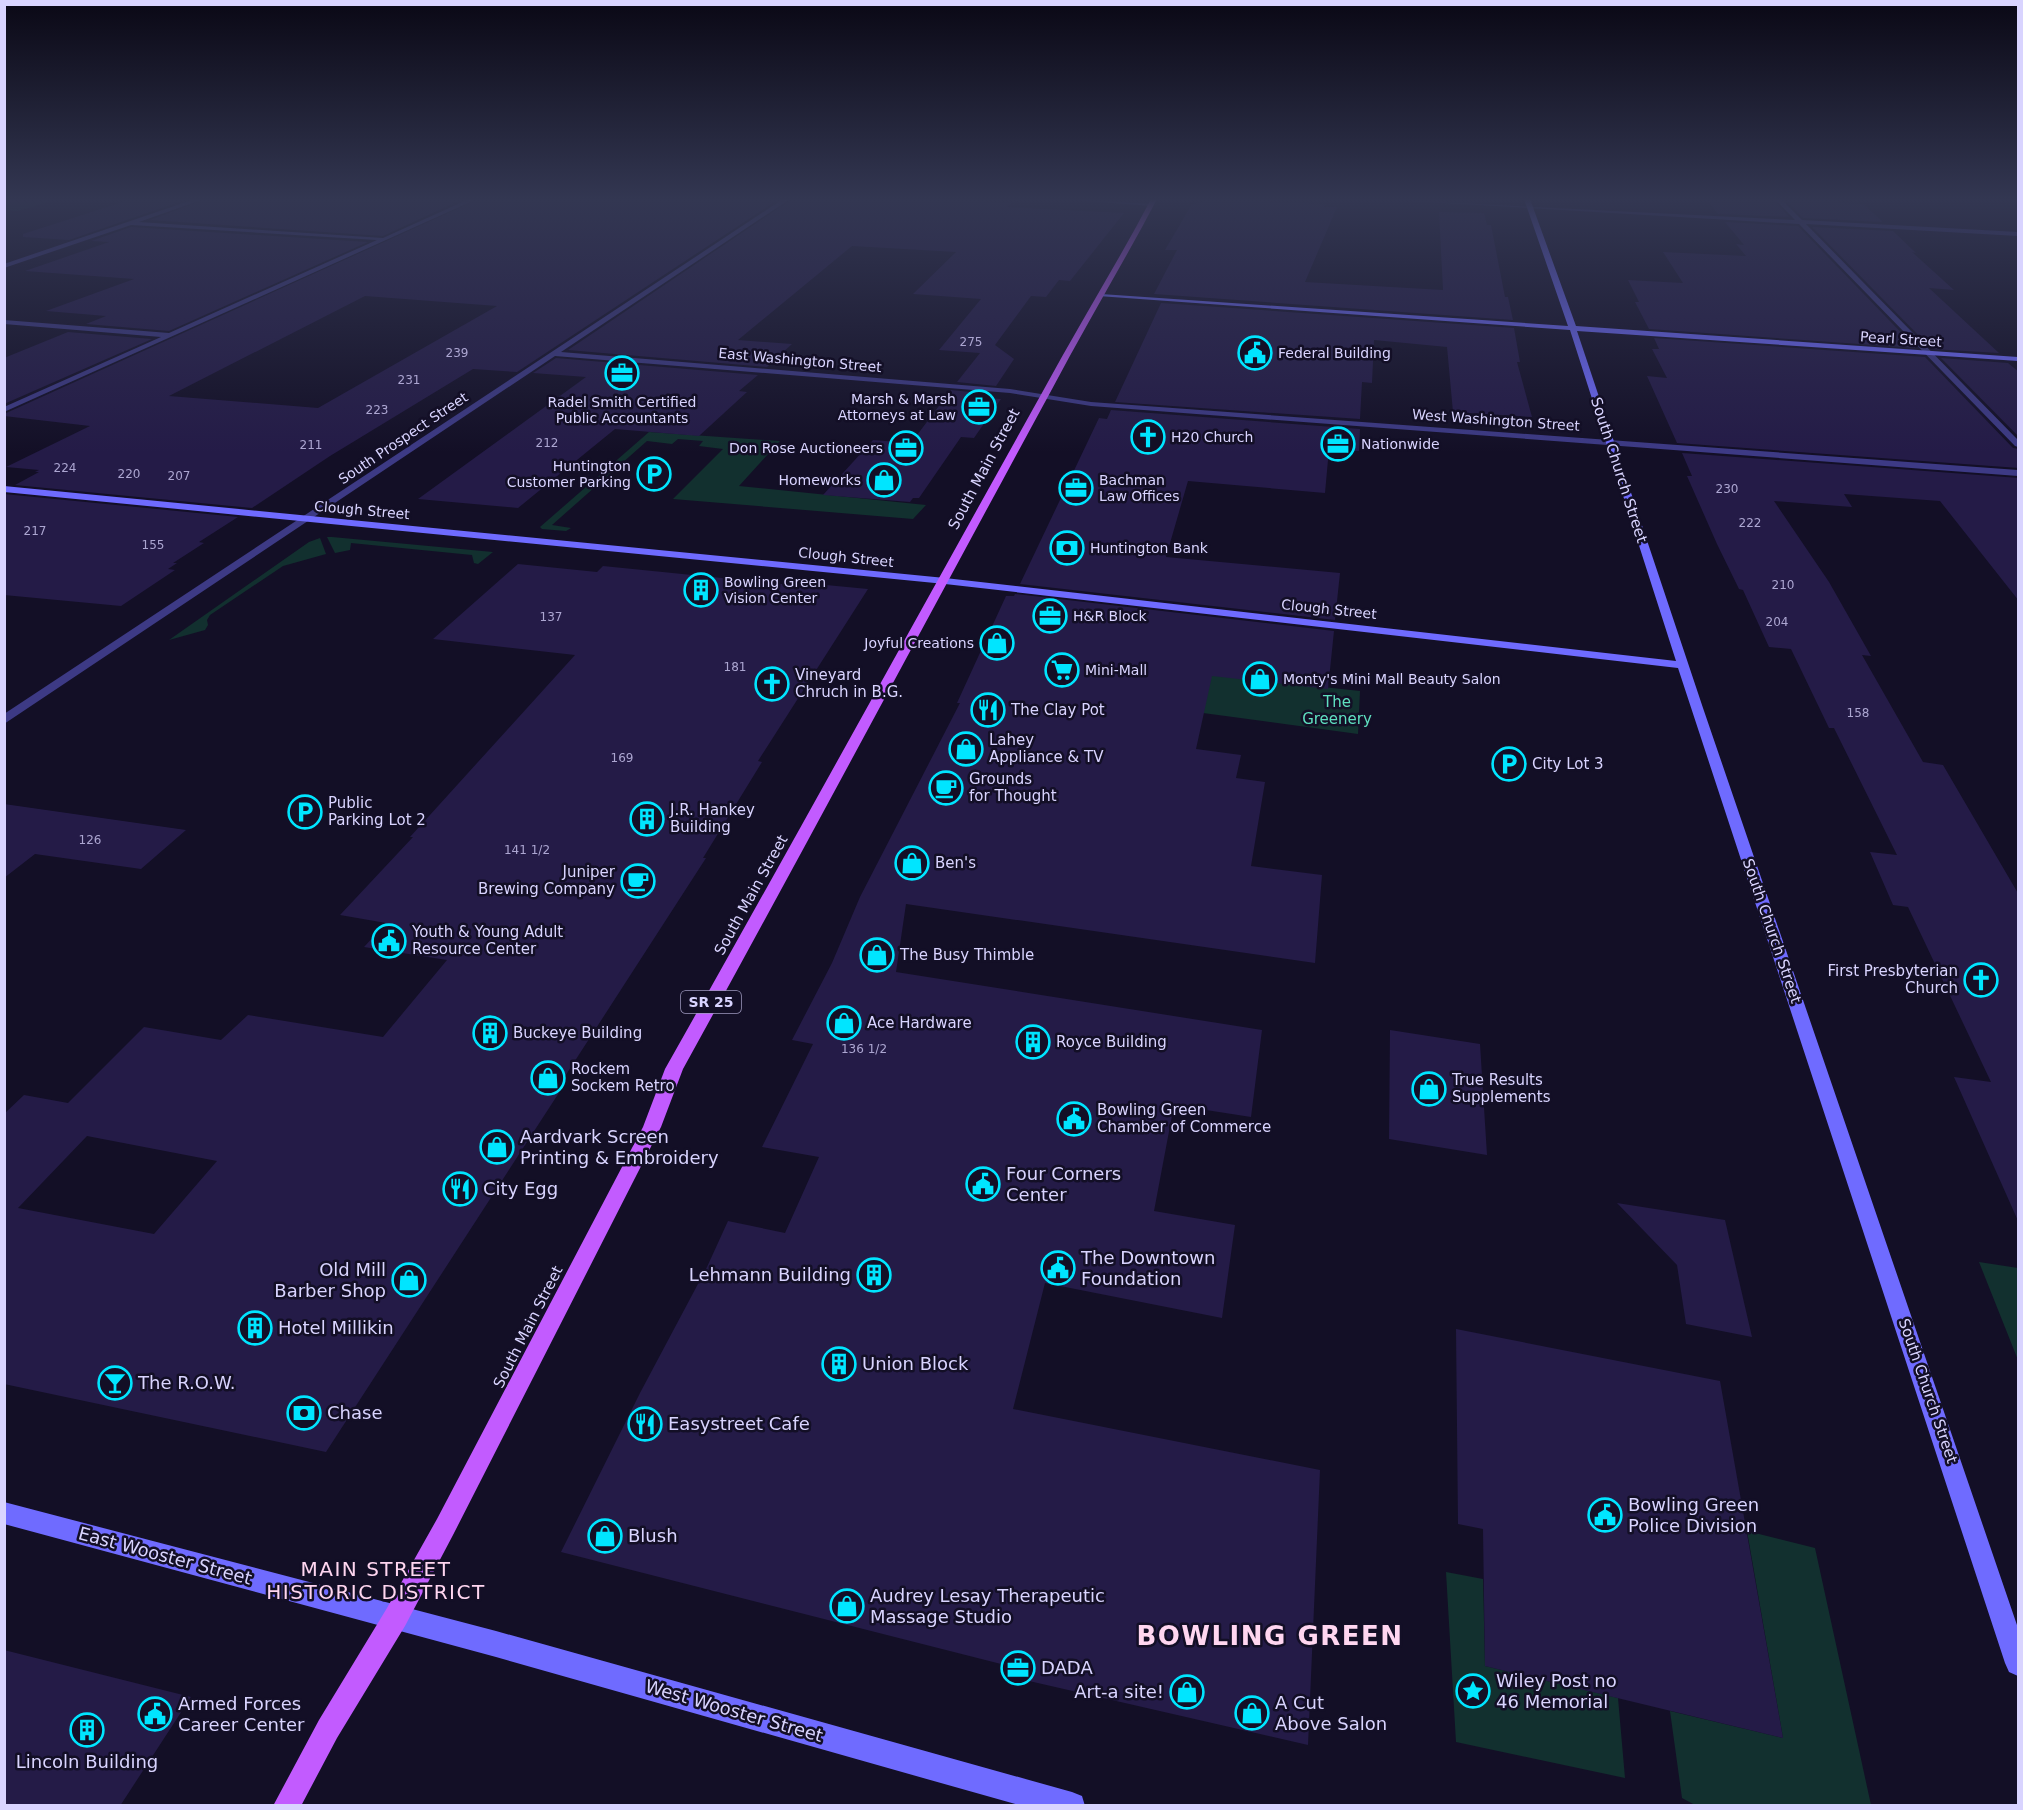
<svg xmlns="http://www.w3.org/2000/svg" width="2023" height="1810" font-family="'DejaVu Sans',sans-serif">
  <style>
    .green { fill: #12302f }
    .building { fill: #241b47; fill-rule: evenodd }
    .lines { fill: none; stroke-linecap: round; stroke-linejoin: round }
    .street { fill: #3d3a85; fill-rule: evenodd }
    .secondary { fill: #6f6bff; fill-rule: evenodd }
    .primary { fill: #c25bff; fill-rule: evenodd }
    .labels { text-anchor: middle; stroke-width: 5; stroke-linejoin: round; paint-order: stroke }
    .number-label { font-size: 12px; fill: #aca6d1 }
    .far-street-label { font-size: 14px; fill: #d9d4ff; stroke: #130f26 }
    .far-poi-label { font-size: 14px; fill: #d9d4ff; stroke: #130f26; text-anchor: start }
    .shield { fill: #130f26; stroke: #9e99be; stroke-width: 1.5 }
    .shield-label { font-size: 14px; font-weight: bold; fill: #d9d4ff }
    .street-label { font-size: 15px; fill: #d9d4ff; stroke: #130f26 }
    .poi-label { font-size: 15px; fill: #d9d4ff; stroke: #130f26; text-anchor: start }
    .park-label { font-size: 15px; fill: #5fe0c0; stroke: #130f26 }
    .near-poi-label { font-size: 18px; fill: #d9d4ff; stroke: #130f26; text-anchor: start }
    .near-street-label { font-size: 18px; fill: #d9d4ff; stroke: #130f26 }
    .near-neighbourhood-label { font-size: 20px; letter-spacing: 1.5px; fill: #ffd6f0; stroke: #130f26 }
    .near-district-label { font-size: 26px; font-weight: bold; letter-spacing: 1.5px; fill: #ffd6f0; stroke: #130f26 }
  </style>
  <rect width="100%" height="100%" fill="#130f26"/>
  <path class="green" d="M8,199h50l-40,12 -13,-1v-10z
    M649,432l131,9 -41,45 187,19 -13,14 -240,-20 50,-50 -24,-3 4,-5 -25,-2 -6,5 -25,-3 -95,84 19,3 -5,3 -24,-2 -2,-2z
    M327,537h5l161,15 -15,12 -4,-1 -2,-8 -121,-12 -1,7 -15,3z
    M320,538l6,16 -43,12 -73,49 -3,5 1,5 -3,5 -36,10 140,-98z
    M1130,666l230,25 -2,43 -207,-28z
    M1979,1262l39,6v92z
    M1747,1531l68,17 56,257h-176l-13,-7 -12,-87 113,27z
    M1446,1572l37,7 2,87 133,32 7,80 -169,-36z"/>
  <path class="building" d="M132,199h56l-119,41 -46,-3v-3z
    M206,199h257l-80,37 -233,-16z
    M479,199h300l-262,173 -44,-3 -143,87 -78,52 -237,-23 24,-13h-4l4,-2 -33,-3 84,-41 -86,-10v-2zM365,296l132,10 -179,102 -149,-12z
    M792,199h146l73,4 -4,4 117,6 -54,68 -11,-1 -13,17 -15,-1 -36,49 19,14 -18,27 -39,-4 23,-29 -41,-3 42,-51 -68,-5 43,-42 -104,-6 -114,94 54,4 -25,23 -199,-17z
    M1205,199l120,5 -1,3h13l-32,75 138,8 -4,-78 45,1 3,12h4l14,72h3l5,23 -359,-26 23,-44h-12l27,-46 12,-2z
    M1706,199h67l16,18 -71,-3z
    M1784,199h51l4,4 24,1 20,18 -80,-4z
    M1725,222l73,4 118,122 -267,-19 -14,-27h4l-11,-22 55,3 -20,-31 83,4 -10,-12 8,1z
    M131,227l237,15 -199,89 -83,-7 20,-8 -60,-5 88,-32 -109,-8 84,-29 -18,-1z
    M1812,227l81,4 23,22 -4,-1 42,38 -25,-2 70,65 -67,-4z
    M1161,303l353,25 6,34h-3l15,55 -79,-5 -6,-65 -73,-7 -2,43 -10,-1 -2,37 -245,-17z
    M68,332l84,7 -148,65v-46z
    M1654,338l271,19 88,91 6,1v19l-342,-25 -30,-67 20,2 -15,-29h7z
    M556,358l202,17 -19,16 8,1 -48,44 -84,-7 -97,79 -100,-9 168,-122 -53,-4z
    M1941,358l67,5 11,9v65z
    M951,390l39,4 -3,4 14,1 -27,39 -13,-1 -42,61h-6l-3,4 -87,-7 50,-55 38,3z
    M1111,410l249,19 -1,22 -30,-2 -4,44 -137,-12 -22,76 174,16 -5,47 -315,-36 79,-166 8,1z
    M1682,453l337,25v123l-79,-100 -96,-7 8,13 -78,-6 55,81 42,74 -9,-1 61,107 20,3 76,130v328l-65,-146 37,5 -83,-175 -15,-2 -23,-53 27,3 -63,-127h-5l-38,-79 -22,-2 -26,-57 -4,-1 -22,-45 -30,-68h5z
    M4,494l234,23 -39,25 5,1 -31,20h4l-9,6 7,1 -54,36 -117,-11z
    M518,564l79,8 6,-6 179,18 2,-3 84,8 -110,172 4,1 -59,96h3l-146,226 4,1 -238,367 -322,-68v-270l20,-19 44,8 76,-76 77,13 27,-25 135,22 64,-77 -83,-13 22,-24 -46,-8 73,-78h-3l165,-182 -142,-16zM87,1136l130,25 -63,73 -136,-26z
    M1015,594l319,37 -6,58 -116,-13 -16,73 45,6 -5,23 29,4 -14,84 71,9 -7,88 -409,-59 -10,68 366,58 -11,87 -77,-12 -20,106 81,14 -13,93 -177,-35 -32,126 307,61 -12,275 -305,-70 2,-10 -444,-113 79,-159 67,-126 21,-46 57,12 34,-76 -57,-10 51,-103 -21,-4 40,-77 28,-66 100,-194h-3l49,-107h8z
    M4,804l182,26 -45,39 -106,-15 -31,24z
    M1390,1030l90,14 7,111 -98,-16z
    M1617,1203l108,17 27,117 -66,-13 -9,-59z
    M1456,1329l264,52 63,357 -298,-72 -2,-137 -25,-5z
    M4,1650l187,47 -71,109h-116z"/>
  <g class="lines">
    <path class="street" d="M195,199h9l-65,23 244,16 86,-39h8l-473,213v-5l157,-70 -157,-13v-4l165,13 208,-93 -246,-15 -127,43v-4z
      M783,199h7l-229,153 449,37 81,13 927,68v6l-927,-70 -81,-13 -455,-37 -551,368v-10z
      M1061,199l93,5 -3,2z
      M1376,199l419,21 -20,-21h6l21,21 216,12v4l-212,-12 212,216v7l-3,-1 -216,-222z"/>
    <path class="secondary" d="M1524,199h6l46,127 442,31v4l-441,-30 126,377 315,920v48l-9,-4 -4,-9 -327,-995 -733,-84 -941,-92v-6l941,92 731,83 -106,-331 -472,-34 3,-2 467,32z
      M4,1502l492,129 576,161 10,4 3,10h-63l-526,-149 -492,-133z"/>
    <path class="primary" d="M1151,199h6c-34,65 -72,127 -106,192 -123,226 -244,453 -368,678l-22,58 -208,408 -48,91 -68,112 -36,68h-28l46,-86 68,-112 50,-89 206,-392 22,-58c127,-225 252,-452 378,-678 35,-65 74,-127 108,-192z"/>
  </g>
  <linearGradient id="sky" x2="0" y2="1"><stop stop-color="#0a0815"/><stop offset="0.44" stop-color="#333752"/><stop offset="1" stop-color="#333752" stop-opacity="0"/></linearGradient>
  <rect width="2023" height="453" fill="url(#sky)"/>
  <defs>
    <symbol id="civic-ring" viewBox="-11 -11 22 22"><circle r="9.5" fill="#130f26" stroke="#00e5ff" stroke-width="1.5"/><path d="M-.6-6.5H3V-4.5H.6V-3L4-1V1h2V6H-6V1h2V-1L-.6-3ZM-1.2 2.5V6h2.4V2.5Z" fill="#00e5ff"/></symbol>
    <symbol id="office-ring" viewBox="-11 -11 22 22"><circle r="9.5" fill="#130f26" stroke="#00e5ff" stroke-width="1.5"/><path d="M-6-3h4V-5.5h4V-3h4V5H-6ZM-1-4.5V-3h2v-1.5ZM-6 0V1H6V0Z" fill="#00e5ff"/></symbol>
    <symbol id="church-ring" viewBox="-11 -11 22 22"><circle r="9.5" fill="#130f26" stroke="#00e5ff" stroke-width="1.5"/><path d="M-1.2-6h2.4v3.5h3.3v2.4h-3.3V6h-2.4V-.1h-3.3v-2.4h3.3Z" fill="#00e5ff"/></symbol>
    <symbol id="parking-ring" viewBox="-11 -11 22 22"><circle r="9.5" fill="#130f26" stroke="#00e5ff" stroke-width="1.5"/><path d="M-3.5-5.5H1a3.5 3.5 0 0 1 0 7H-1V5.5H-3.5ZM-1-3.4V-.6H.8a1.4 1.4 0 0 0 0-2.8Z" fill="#00e5ff"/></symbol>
    <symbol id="shop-ring" viewBox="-11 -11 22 22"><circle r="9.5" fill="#130f26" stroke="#00e5ff" stroke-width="1.5"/><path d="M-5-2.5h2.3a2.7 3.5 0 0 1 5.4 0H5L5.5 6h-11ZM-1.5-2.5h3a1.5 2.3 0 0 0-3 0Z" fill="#00e5ff"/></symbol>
    <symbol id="bank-ring" viewBox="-11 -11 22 22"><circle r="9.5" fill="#130f26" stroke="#00e5ff" stroke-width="1.5"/><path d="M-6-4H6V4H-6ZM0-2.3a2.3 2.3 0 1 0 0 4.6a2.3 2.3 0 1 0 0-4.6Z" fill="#00e5ff"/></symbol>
    <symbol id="building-ring" viewBox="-11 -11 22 22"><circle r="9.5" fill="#130f26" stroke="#00e5ff" stroke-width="1.5"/><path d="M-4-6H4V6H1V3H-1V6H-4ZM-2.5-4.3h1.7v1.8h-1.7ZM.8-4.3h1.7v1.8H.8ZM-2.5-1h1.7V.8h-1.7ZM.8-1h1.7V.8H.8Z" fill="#00e5ff"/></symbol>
    <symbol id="supermarket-ring" viewBox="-11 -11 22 22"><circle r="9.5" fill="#130f26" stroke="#00e5ff" stroke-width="1.5"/><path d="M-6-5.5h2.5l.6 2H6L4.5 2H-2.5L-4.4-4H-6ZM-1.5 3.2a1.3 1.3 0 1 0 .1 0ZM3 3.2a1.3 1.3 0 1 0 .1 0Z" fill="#00e5ff"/></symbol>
    <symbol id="restaurant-ring" viewBox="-11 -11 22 22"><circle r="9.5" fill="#130f26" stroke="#00e5ff" stroke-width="1.5"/><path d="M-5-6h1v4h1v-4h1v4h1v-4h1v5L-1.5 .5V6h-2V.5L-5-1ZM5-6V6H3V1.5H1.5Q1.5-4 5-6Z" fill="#00e5ff"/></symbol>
    <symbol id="cafe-ring" viewBox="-11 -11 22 22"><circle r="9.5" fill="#130f26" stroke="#00e5ff" stroke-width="1.5"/><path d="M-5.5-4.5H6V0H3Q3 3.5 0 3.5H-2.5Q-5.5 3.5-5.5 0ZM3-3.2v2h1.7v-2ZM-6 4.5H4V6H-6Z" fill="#00e5ff"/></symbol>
    <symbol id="bar-ring" viewBox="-11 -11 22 22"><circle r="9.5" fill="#130f26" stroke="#00e5ff" stroke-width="1.5"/><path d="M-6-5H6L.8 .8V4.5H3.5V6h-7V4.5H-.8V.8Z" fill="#00e5ff"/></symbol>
    <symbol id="sight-ring" viewBox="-11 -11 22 22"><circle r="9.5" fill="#130f26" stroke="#00e5ff" stroke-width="1.5"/><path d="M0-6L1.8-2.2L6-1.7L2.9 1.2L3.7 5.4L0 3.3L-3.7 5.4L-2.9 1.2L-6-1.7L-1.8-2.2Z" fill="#00e5ff"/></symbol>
  </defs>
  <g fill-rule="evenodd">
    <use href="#civic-ring" x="1236" y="334" width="38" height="38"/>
    <use href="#office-ring" x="603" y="354" width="38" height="38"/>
    <use href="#office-ring" x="960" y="388" width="38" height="38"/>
    <use href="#church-ring" x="1129" y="418" width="38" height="38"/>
    <use href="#office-ring" x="1319" y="425" width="38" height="38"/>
    <use href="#office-ring" x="887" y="429" width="38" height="38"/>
    <use href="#parking-ring" x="635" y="455" width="38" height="38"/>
    <use href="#shop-ring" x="865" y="461" width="38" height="38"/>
    <use href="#office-ring" x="1057" y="469" width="38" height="38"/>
    <use href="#bank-ring" x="1048" y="529" width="38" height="38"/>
    <use href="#building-ring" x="682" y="571" width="38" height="38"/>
    <use href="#office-ring" x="1031" y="597" width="38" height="38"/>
    <use href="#shop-ring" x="978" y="624" width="38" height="38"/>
    <use href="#supermarket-ring" x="1043" y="651" width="38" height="38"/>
    <use href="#shop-ring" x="1241" y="660" width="38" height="38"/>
    <use href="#church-ring" x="753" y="665" width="38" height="38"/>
    <use href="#restaurant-ring" x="969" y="691" width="38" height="38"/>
    <use href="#shop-ring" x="947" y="730" width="38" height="38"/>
    <use href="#parking-ring" x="1490" y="745" width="38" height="38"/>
    <use href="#cafe-ring" x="927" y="769" width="38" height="38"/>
    <use href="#parking-ring" x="286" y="793" width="38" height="38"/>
    <use href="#building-ring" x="628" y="800" width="38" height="38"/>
    <use href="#shop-ring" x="893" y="844" width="38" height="38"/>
    <use href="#cafe-ring" x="619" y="862" width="38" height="38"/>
    <use href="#civic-ring" x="370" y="922" width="38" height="38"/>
    <use href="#shop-ring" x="858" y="936" width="38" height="38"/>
    <use href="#church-ring" x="1962" y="961" width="38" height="38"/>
    <use href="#shop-ring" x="825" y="1004" width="38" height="38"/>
    <use href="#building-ring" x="471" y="1014" width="38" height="38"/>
    <use href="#building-ring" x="1014" y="1023" width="38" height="38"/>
    <use href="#shop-ring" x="529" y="1059" width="38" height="38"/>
    <use href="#shop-ring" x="1410" y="1070" width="38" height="38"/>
    <use href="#civic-ring" x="1055" y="1100" width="38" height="38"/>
    <use href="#shop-ring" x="478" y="1128" width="38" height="38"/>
    <use href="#civic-ring" x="964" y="1165" width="38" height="38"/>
    <use href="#restaurant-ring" x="441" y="1170" width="38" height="38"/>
    <use href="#civic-ring" x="1039" y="1249" width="38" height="38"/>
    <use href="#building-ring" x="855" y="1256" width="38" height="38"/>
    <use href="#shop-ring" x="390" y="1261" width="38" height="38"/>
    <use href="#building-ring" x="236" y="1309" width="38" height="38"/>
    <use href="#building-ring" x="820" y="1345" width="38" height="38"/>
    <use href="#bar-ring" x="96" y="1364" width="38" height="38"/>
    <use href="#bank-ring" x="285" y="1394" width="38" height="38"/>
    <use href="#restaurant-ring" x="626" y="1405" width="38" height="38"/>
    <use href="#civic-ring" x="1586" y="1496" width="38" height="38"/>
    <use href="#shop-ring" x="586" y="1517" width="38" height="38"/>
    <use href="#shop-ring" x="828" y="1587" width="38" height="38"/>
    <use href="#office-ring" x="999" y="1649" width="38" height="38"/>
    <use href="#sight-ring" x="1454" y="1672" width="38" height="38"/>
    <use href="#shop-ring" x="1168" y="1673" width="38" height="38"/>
    <use href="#shop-ring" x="1233" y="1694" width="38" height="38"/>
    <use href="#civic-ring" x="136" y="1695" width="38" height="38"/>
    <use href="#building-ring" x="68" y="1711" width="38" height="38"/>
  </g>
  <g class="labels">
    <g class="number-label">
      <text x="971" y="346">275</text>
      <text x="457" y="357">239</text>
      <text x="409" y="384">231</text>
      <text x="377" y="414">223</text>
      <text x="547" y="447">212</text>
      <text x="311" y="449">211</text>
      <text x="65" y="472">224</text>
      <text x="129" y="478">220</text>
      <text x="179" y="480">207</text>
      <text x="1727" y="493">230</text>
      <text x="1750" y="527">222</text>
      <text x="35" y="535">217</text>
      <text x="153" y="549">155</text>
      <text x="1783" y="589">210</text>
      <text x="551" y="621">137</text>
      <text x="1777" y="626">204</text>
      <text x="735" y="671">181</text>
      <text x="1858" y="717">158</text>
      <text x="622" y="762">169</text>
      <text x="90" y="844">126</text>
      <text x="527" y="854">141 1/2</text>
      <text x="864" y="1053">136 1/2</text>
    </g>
    <g class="far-street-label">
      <text transform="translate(1901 339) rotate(4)" y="5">Pearl Street</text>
      <text transform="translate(800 360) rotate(5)" y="5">East Washington Street</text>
      <text transform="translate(1496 420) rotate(4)" y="5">West Washington Street</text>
      <text transform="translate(403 438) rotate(-34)" y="5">South Prospect Street</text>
      <text transform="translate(362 510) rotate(5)" y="5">Clough Street</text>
      <text transform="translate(846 557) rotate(6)" y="5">Clough Street</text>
      <text transform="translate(1329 609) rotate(6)" y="5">Clough Street</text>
    </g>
    <g class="far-poi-label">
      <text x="1278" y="358">Federal Building</text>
      <text x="956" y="404" text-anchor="end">Marsh &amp; Marsh<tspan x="956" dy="16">Attorneys at Law</tspan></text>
      <text x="622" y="407" text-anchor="middle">Radel Smith Certified<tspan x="622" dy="16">Public Accountants</tspan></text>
      <text x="1171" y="442">H20 Church</text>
      <text x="1361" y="449">Nationwide</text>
      <text x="883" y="453" text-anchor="end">Don Rose Auctioneers</text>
      <text x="631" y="471" text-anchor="end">Huntington<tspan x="631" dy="16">Customer Parking</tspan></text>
      <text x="861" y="485" text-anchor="end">Homeworks</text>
      <text x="1099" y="485">Bachman<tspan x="1099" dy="16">Law Offices</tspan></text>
      <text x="1090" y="553">Huntington Bank</text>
      <text x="724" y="587">Bowling Green<tspan x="724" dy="16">Vision Center</tspan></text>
      <text x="1073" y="621">H&amp;R Block</text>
      <text x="974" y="648" text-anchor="end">Joyful Creations</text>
      <text x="1085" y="675">Mini-Mall</text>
      <text x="1283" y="684">Monty's Mini Mall Beauty Salon</text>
    </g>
    <rect class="shield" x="681" y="991" width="60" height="22" rx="4.5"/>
    <g class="shield-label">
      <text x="711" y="1007">SR 25</text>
    </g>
    <g class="street-label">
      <text transform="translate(984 469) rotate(-62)" y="5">South Main Street</text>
      <text transform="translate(1619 470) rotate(72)" y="5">South Church Street</text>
      <text transform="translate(751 895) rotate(-61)" y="5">South Main Street</text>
      <text transform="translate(1772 931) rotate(71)" y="5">South Church Street</text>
      <text transform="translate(528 1327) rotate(-63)" y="5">South Main Street</text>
      <text transform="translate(1928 1391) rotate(71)" y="5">South Church Street</text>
    </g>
    <g class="poi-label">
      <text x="795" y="680">Vineyard<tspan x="795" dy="17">Chruch in B.G.</tspan></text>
      <text x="1011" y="715">The Clay Pot</text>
      <text x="989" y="745">Lahey<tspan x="989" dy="17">Appliance &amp; TV</tspan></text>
      <text x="1532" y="769">City Lot 3</text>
      <text x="969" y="784">Grounds<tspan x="969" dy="17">for Thought</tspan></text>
      <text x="328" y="808">Public<tspan x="328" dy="17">Parking Lot 2</tspan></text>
      <text x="670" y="815">J.R. Hankey<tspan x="670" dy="17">Building</tspan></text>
      <text x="935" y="868">Ben's</text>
      <text x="615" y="877" text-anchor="end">Juniper<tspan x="615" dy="17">Brewing Company</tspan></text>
      <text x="412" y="937">Youth &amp; Young Adult<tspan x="412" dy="17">Resource Center</tspan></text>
      <text x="900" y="960">The Busy Thimble</text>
      <text x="1958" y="976" text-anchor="end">First Presbyterian<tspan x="1958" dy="17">Church</tspan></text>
      <text x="867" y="1028">Ace Hardware</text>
      <text x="513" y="1038">Buckeye Building</text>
      <text x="1056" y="1047">Royce Building</text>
      <text x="571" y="1074">Rockem<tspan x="571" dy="17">Sockem Retro</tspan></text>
      <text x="1452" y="1085">True Results<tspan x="1452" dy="17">Supplements</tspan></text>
      <text x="1097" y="1115">Bowling Green<tspan x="1097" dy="17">Chamber of Commerce</tspan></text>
    </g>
    <g class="park-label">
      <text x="1337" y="707">The<tspan x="1337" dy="17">Greenery</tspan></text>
    </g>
    <g class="near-poi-label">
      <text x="520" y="1143">Aardvark Screen<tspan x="520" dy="21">Printing &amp; Embroidery</tspan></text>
      <text x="1006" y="1180">Four Corners<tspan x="1006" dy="21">Center</tspan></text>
      <text x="483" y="1195">City Egg</text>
      <text x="1081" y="1264">The Downtown<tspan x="1081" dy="21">Foundation</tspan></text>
      <text x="386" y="1276" text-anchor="end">Old Mill<tspan x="386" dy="21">Barber Shop</tspan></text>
      <text x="851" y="1281" text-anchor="end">Lehmann Building</text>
      <text x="278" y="1334">Hotel Millikin</text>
      <text x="862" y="1370">Union Block</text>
      <text x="138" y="1389">The R.O.W.</text>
      <text x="327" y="1419">Chase</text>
      <text x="668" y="1430">Easystreet Cafe</text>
      <text x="1628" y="1511">Bowling Green<tspan x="1628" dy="21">Police Division</tspan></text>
      <text x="628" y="1542">Blush</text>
      <text x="870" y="1602">Audrey Lesay Therapeutic<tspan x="870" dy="21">Massage Studio</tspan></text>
      <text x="1041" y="1674">DADA</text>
      <text x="1496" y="1687">Wiley Post no<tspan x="1496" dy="21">46 Memorial</tspan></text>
      <text x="1164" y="1698" text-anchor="end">Art-a site!</text>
      <text x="1275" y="1709">A Cut<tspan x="1275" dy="21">Above Salon</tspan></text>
      <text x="178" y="1710">Armed Forces<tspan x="178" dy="21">Career Center</tspan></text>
      <text x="87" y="1768" text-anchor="middle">Lincoln Building</text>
    </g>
    <g class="near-street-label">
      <text transform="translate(165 1556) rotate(15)" y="6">East Wooster Street</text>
      <text transform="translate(734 1711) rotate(16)" y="6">West Wooster Street</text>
    </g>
    <g class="near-neighbourhood-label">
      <text x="376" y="1576">MAIN STREET<tspan x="376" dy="23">HISTORIC DISTRICT</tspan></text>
    </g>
    <g class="near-district-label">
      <text x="1270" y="1645">BOWLING GREEN</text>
    </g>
  </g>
  <rect width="2023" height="1810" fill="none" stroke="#d9d4ff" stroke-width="12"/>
</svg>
